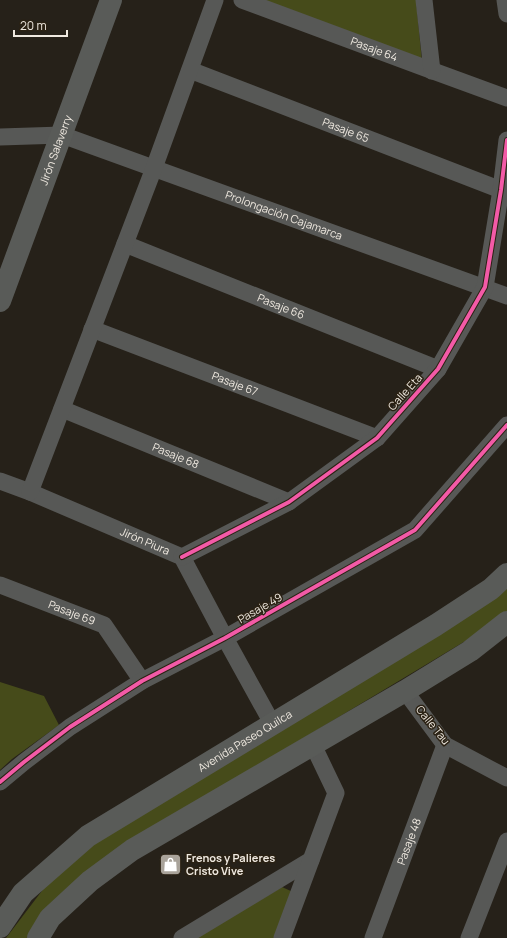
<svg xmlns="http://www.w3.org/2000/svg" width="507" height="938" font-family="Manrope,sans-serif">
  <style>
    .green { fill: #464b1a }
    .building { fill: #3e3934; stroke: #524c46 }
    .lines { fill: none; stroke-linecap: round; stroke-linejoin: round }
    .street { stroke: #575856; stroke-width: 17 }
    .secondary { stroke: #595b58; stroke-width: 22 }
    .cycleway-casing { stroke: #2b2214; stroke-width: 6 }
    .cycleway { stroke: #f35aa7; stroke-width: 4 }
    .labels { text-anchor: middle; stroke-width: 3; stroke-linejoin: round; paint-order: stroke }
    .street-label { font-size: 11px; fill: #efe9e0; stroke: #2b2214 }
    .poi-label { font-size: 11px; font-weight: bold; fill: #efe9e0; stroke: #2b2214; text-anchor: start }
  </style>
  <rect width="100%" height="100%" fill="#262119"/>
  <path class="green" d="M260,0h156l6,62z
    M507,588v24l-40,28 -345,207 -93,91h-23l45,-59 47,-41z
    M0,682l44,14 15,29 -47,34 -12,11z
    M282,887l11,5 -17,46h-81z"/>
  <path class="building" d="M168,854l11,16 -8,5 -11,-16z"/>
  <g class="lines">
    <g class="street">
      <path id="s1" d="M242,0l183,68 82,30"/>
      <path d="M424,0l8,71"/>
      <path d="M505,0l2,14"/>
      <path id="s2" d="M190,70l311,120"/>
      <path id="s3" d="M0,137l62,-2 445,161"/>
      <path id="s4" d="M125,244l313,125"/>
      <path id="s5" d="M92,329l285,109"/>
      <path id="s6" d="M62,409l227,93"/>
      <path id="s7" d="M0,481l30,11 152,65 43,81 47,85"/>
      <path d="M30,492l124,-324 61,-168"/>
      <path d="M182,557l107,-55 88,-64 61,-69 47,-82 16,-97 6,-50"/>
      <path id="s8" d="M0,585l104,40 38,56"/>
      <path d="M405,691l40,54 62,33"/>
      <path d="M0,782l24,-20 46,-35 72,-46 83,-43 190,-108 92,-105"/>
      <path d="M182,938l129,-78"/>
      <path d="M282,938l54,-145 -23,-48"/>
      <path id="s9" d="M373,938l72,-193"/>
      <path d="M469,938l38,-97"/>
    </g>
    <g class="secondary">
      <path id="s10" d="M0,301l111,-301"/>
      <path id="s11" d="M0,927l23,-34 65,-57 348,-211 55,-36 16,-15"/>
      <path d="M38,938l12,-20 40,-37 42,-31 273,-159 65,-40 37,-29"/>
    </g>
    <defs>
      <path id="cycleway" d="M182,557l107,-55 88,-64 61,-69 47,-82 16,-97 6,-50
        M0,782l24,-20 46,-35 72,-46 83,-43 190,-108 92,-105"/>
    </defs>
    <use href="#cycleway" class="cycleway-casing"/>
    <use href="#cycleway" class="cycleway"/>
  </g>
  <defs>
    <symbol id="shop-square" viewBox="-11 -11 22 22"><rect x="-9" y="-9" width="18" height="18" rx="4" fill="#a9a39a" stroke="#2b2214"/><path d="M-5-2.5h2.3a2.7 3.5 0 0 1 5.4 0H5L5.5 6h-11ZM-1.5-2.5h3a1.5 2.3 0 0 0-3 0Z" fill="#fff"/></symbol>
  </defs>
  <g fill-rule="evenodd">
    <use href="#shop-square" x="158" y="852" width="25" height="25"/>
  </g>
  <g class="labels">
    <g class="street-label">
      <text dy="4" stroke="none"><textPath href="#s1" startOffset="141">Pasaje 64</textPath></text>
      <text dy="4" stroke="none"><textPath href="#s2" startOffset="167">Pasaje 65</textPath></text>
      <text dy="4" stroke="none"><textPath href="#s10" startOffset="161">Jirón Salaverry</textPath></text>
      <text dy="4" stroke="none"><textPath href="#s3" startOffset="298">Prolongación Cajamarca</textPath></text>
      <text dy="4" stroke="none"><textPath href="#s4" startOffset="168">Pasaje 66</textPath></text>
      <text dy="4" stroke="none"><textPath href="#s5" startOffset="153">Pasaje 67</textPath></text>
      <text transform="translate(405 392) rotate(-48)" y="4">Calle Eta</text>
      <text dy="4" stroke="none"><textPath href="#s6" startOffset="123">Pasaje 68</textPath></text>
      <text dy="4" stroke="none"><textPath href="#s7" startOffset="157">Jirón Piura</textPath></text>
      <text transform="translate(260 608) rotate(-30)" y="4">Pasaje 49</text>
      <text dy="4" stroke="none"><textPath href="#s8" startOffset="77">Pasaje 69</textPath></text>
      <text transform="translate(433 725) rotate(51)" y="4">Calle Tau</text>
      <text dy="4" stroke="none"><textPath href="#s11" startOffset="311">Avenida Paseo Quilca</textPath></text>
      <text dy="4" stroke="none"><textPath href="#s9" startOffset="103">Pasaje 48</textPath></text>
    </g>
    <g class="poi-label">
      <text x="186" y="862">Frenos y Palieres<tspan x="186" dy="13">Cristo Vive</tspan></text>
    </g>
  </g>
  <path d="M14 30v6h53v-6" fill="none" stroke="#efe9e0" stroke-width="2"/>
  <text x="20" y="30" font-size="12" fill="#efe9e0" stroke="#2b2214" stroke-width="3" paint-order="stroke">20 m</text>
</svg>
